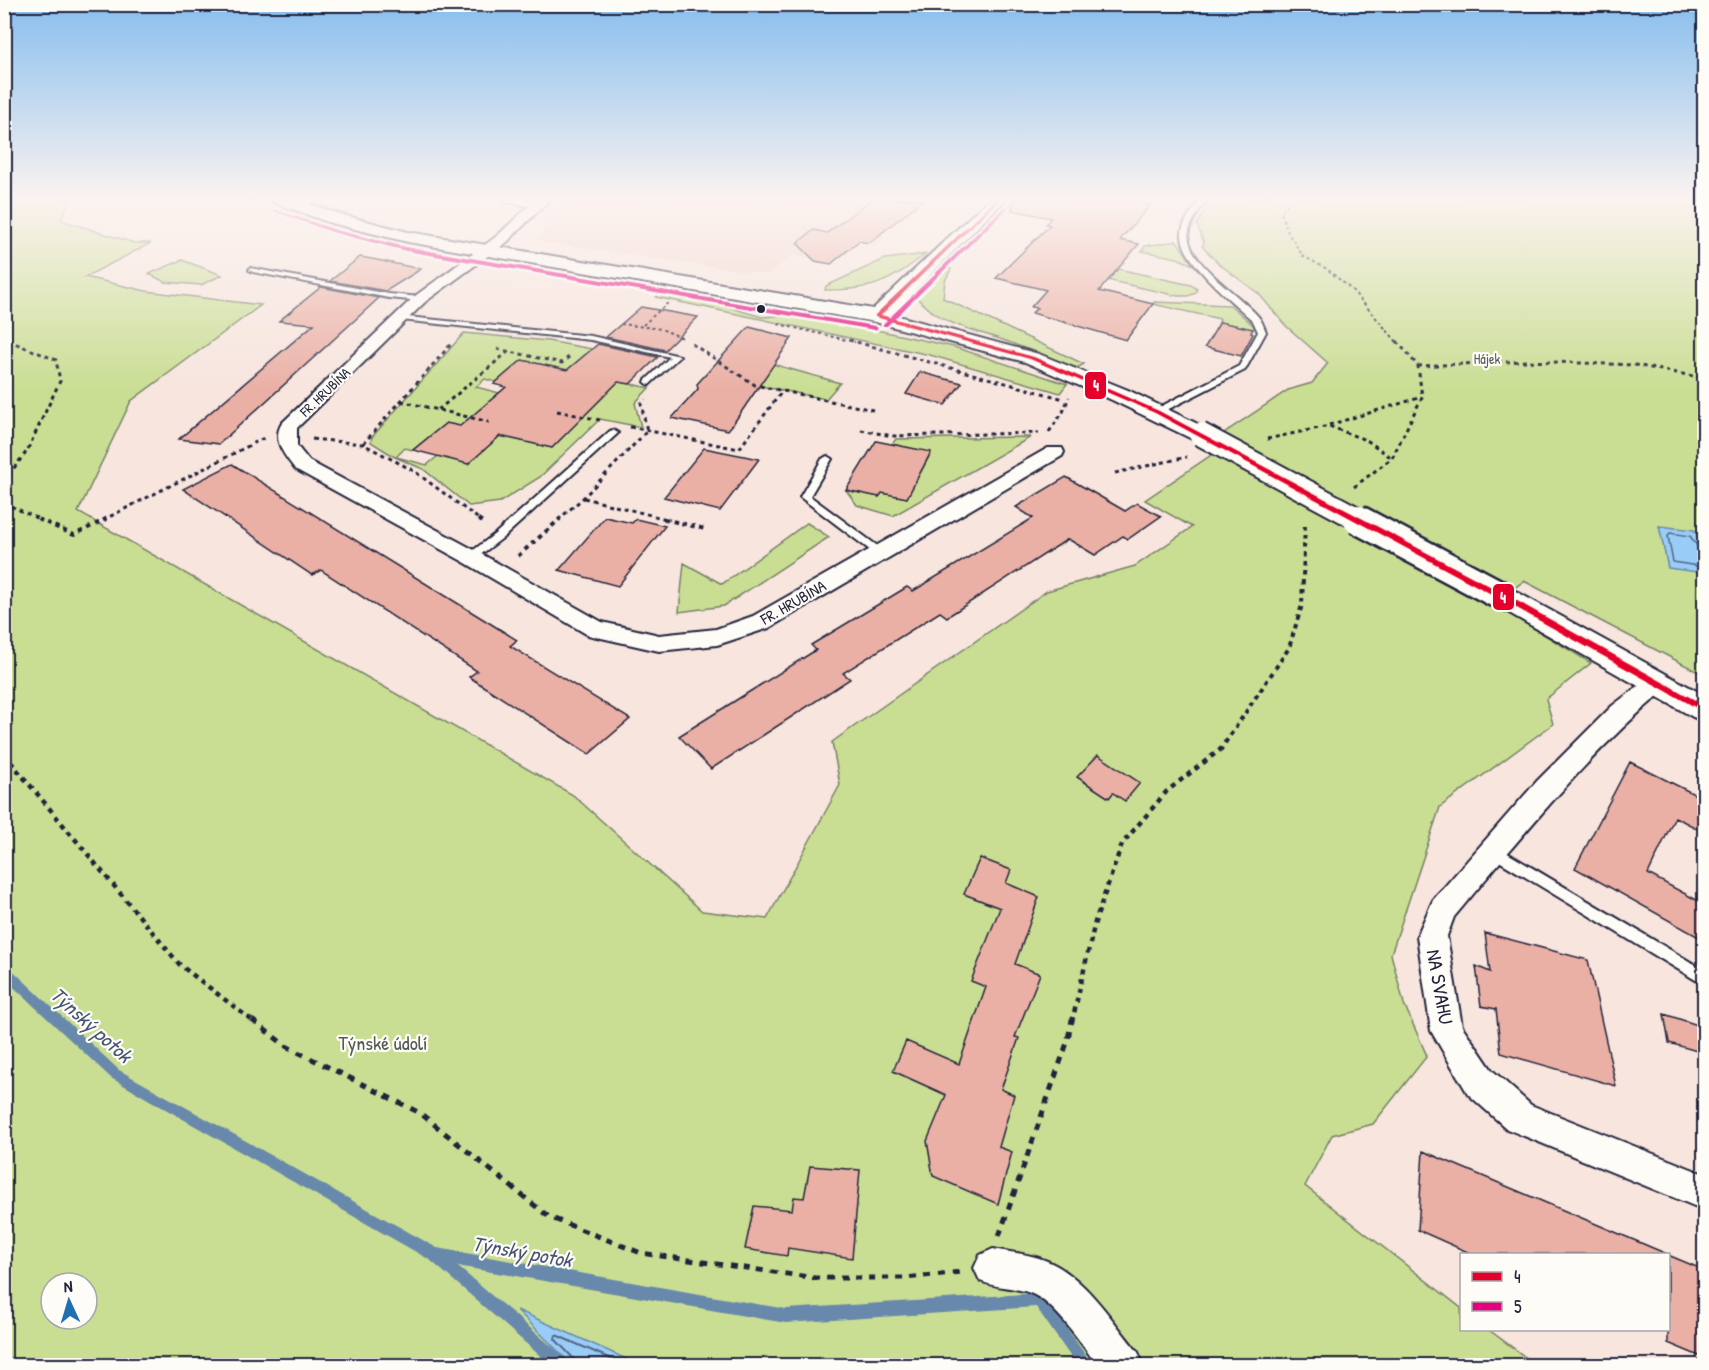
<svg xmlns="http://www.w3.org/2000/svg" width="1709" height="1370" font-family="'Patrick Hand',sans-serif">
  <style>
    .built { fill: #f3d5cd }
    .green { fill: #c9de93; stroke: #768067; stroke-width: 1.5; fill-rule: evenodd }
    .water { fill: #99cdf7; stroke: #6989ac; stroke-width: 1.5 }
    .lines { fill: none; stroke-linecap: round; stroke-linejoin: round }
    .shore-far1 { stroke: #526686; stroke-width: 1.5 }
    .shore { stroke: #526686; stroke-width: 2 }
    .stream { fill: #6989ac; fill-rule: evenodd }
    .building { fill: #eab0a5; stroke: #22223b; stroke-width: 1.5 }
    .service-casing { stroke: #22223b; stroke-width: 4 }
    .minor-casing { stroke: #22223b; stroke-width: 4 }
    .tertiary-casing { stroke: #22223b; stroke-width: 4 }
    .path-far4 { stroke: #22223b; stroke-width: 2; stroke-dasharray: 3 3; stroke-linecap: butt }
    .path-far3 { stroke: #22223b; stroke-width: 3; stroke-dasharray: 4 4; stroke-linecap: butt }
    .path-far2 { stroke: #22223b; stroke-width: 4; stroke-dasharray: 4.5 4.5; stroke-linecap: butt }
    .path-far1 { stroke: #22223b; stroke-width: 4.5; stroke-dasharray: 5 5; stroke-linecap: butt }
    .path { stroke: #22223b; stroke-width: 5; stroke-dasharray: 7 7; stroke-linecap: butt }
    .service { fill: #fdfcf7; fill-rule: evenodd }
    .minor { fill: #fdfcf7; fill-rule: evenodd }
    .tertiary { fill: #fdfcf7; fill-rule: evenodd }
    .tertiary-bridge-far1-casing { stroke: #22223b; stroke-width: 26; stroke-linecap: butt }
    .tertiary-bridge-casing { stroke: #22223b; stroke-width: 33; stroke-linecap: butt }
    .tertiary-bridge-far1 { stroke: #fdfcf7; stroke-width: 22 }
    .tertiary-bridge { stroke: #fdfcf7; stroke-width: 28 }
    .bus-1-casing { stroke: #fdfcf7; stroke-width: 5 }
    .bus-2-casing { stroke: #fdfcf7; stroke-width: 5 }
    .bus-1 { fill: #e4002b; fill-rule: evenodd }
    .bus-2 { fill: #e5007d; fill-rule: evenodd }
    .bus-dot { fill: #22223b; stroke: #fdfcf7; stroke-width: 2 }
    .labels { text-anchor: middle; stroke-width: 4.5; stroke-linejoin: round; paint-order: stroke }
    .far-park-label { font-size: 14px; fill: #545a55; stroke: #fdfcf7 }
    .far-street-label { font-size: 14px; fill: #22223b; stroke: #fdfcf7 }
    .street-label { font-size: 16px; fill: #22223b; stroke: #fdfcf7 }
    .near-street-label { font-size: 20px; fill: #22223b; stroke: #fdfcf7 }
    .near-park-label { font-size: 20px; fill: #545a55; stroke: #fdfcf7 }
    .near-water-label { font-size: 21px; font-style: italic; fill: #465573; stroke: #fdfcf7 }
    .line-badge { stroke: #fdfcf7; stroke-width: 2 }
    .badge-label { font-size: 16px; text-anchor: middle; font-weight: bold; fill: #fff }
  </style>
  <rect width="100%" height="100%" fill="#f7e5de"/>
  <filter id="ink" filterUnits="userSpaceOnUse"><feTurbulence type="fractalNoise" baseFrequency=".0167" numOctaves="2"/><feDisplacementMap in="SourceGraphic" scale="12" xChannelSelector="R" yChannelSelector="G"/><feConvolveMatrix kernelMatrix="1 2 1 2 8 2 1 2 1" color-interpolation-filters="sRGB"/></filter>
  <g filter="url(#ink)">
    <path class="built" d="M566,199h352l-15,12 4,2 -8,6 -4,-1 -5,5 4,1 -12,9 4,2 -11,10 -16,-4 -28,23 -39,-9 -24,20 -230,-34 14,-26z"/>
    <path class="green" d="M5,199h65l-9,21 73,23h17l-66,34 61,14 115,14 -130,96 -53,111 495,283 129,116 65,8 73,-134 -8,-43 215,-151 88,-25 57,-39 -47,-27 72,-49 -11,-6 82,-55 24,-7 16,-20 -43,-38 -26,-31 -40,-30 -17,-18 2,-3 -7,-18 14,-26h481l12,3v473l-180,-94 -31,23 98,59 -45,36 7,25 -113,83 -49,147 13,50 23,52 -54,68 -41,11 -27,51 156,122 1,22h27l47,35h-1531zM51,1283h36v36h-36z
      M1177,241l16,24 -16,-7 -35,-7 3,-5z
      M926,254c-39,29 -51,36 -101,36l1,-4 59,-27z
      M182,260l40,15 -21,10 -36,-3 -16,-8z
      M945,264l6,5 -6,12 -2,17 141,66 -7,4c-25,-9 -49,-19 -74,-28 -34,-12 -60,-14 -86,-42v-8z
      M1118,269l73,16 6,4 -1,4 -8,3h-10l-111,-25 42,8z
      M666,289l96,28 42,-3 150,33 113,37 -7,9 -130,-38 -274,-58z
      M1154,302l76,3 24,21 -1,3 -23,-5 -2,3 -10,-2 2,-6 -67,-15z
      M464,333l84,8 44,8 -25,21 -45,-10 -26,22 -11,-3 -9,8 31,8 -13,39 -48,-11 -33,27 -8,-2 -9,9 31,8 11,-9 30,8 32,-28 52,12 27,-28 -7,-49 77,17 -14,15 6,24 -41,-8 -60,58 -40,25 -31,4 -46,-37 -28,-12 -24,-15 1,-5z
      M765,362l75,21 -14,16 -71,-14z
      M1031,437l-138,79 -36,-11 -11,-15 33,7 3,-4 25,5 24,-45 -39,-9 4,-5z
      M807,523l22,14 -105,69 -45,6 5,-49 38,21z"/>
    <path class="water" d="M1659,526l35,4 10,16v27l-36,-5z
      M517,1310l116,52 92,3h-153z"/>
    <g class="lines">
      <path class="shore-far1" d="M1704,548l-6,-1 -8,-11 -20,-3 -2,3 5,26 31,5"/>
      <path class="shore" d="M576,1366l-2,-7 -19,-20 1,-4 71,31"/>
      <path class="stream" d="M4,965l4,1 111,104 318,178 349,61 253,-16 5,2 49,71h-16l-41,-59 -250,16 -329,-57 112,95 2,5h-19l-122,-106 -319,-182 -107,-100z"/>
    </g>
    <path class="building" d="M872,199h52l-55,44 -10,-2 -28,23 -16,-3 -18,-18 17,-13 13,3z
      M1013,199h112l26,5 -31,36 19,4 -40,47 54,13 -27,36 -94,-27 5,-5 -6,-1 15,-17 -50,-12 54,-53 -4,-1 5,-6 -39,-8z
      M360,257l12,2 49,10 -35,22 -56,-10z
      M321,287l58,11 -160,146 -40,-5 135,-115 -35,-3z
      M641,307l57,10 -33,33 -59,-13z
      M1220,322l33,7 -2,4 2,1 -12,22 -36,-9z
      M749,327l43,11 -59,86 -5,6 -56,-12 26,-29 -1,-5z
      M598,344l60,13 -28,27 -12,-2 -66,66 -52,-12 -32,28 -55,-14 33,-27 14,3 46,-39 -12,-3 28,-24 45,10z
      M920,372l18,5 24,6 -17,22 -39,-11z
      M876,441l55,11 -24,46 -25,-5 -3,4 -33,-7z
      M704,448l55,11 -39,52 -56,-14z
      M232,464l285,176 -7,6 120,73 -41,35 -120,-77 8,-6 -156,-101 -9,5 -129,-86z
      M1066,477l59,34 12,-8 24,13 -33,23 -5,-3 -28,19 -27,-16 -121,78 -7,-5 -97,61 7,6 -139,90 -32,-33 137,-86 -5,-5 96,-58 6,4 120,-73 -17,-11z
      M605,517l27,6 4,-4 29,7 -47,60 -59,-16z
      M1098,755l42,28 -15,18 -12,-8 -4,5 -32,-21z
      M1630,762l74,37v33l-29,-15 -27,57 56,30v36l-129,-72z
      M980,858l31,12 -5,13 33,14 -24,67 25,10 -25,63 4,1 -18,51 13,6 -15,52 13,5 -14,52 -65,-28 -6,-35 19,-46 -53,-24 13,-30 53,23 27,-77 -15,-6 29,-73 -36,-14z
      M1485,933l103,27 28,126 -115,-33 -5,-44 -15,-3 -5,-40 14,6z
      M1664,1014l40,13v26l-35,-10z
      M1423,1151l244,103h-195l-54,-24z
      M810,1166l50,4 -8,88 -64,-10 -1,8 -42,-7 9,-43 38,4 2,-13 10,1z
      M1668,1255l36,15v88l-36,-15z"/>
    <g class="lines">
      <defs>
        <path id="service" d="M1201,199h6c-6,10 -15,20 -18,32 -7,31 57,67 71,88 3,4 4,9 6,13l-21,38 -88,45 -4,-3 1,-2 85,-44 19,-34 -5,-11c-19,-18 -70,-58 -71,-85 -1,-13 12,-27 19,-37z
          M250,268l139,26 31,3 4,2 -4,2 -31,-3 -136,-26 -4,-2z
          M398,316l193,20 89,20 -31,29 -4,-3 1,-2 24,-23 -79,-17 -190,-20 -4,-2z
          M613,430l5,3 -2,2 -112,102 -29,22h-8l-1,-2 1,-2 29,-22 114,-102z
          M827,456l5,3 -22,37 73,54 1,2 -1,2h-8l-75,-57 22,-38z
          M1494,845l210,125v15l-215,-130 -2,-4 2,-4z"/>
        <path id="minor" d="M301,199h16l-16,10h-10l-2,-3z
          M504,199h46l-43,43 -82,60 -128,126v18l12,15 169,91 124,70 57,13 57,-6 37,-13 295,-168h14l2,4 -2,4 -293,172 -52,17 -58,6 -71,-16 -124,-73 -169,-93c-10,-13 -24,-29 -13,-46l133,-127 82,-60 32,-30 -24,-4z
          M1658,674l8,3 4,6 -4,6c-80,67 -145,148 -212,228l-7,19 15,90 30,44 39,35 173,69v36l-197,-81 -39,-35 -37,-63 -14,-95 16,-36 104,-119 75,-75 38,-29z
          M993,1249c15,3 31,4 46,9 43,13 71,61 99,94l6,14h-46c-17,-22 -42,-63 -68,-73 -16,-6 -34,-5 -50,-12l-6,-13 6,-13z"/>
        <path id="tertiary" d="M271,199h23l49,16 65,17 465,77 116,-110h17l-115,115 148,40 89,36 80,39 3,5 -3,5 -8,2 -8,-2 -80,-39 -87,-38 -150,-40 -467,-80 -77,-19 -58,-21z
          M1498,585l10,2 196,108v26l-11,-4 -205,-116 -4,-7 4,-7z"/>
      </defs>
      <use href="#service" class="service-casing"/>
      <use href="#minor" class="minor-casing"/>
      <use href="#tertiary" class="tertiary-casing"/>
      <path class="path-far4" d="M1292,199l-11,13 7,21 15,23 24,13 25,21 45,52
        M621,324l40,5 22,9
        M778,324l77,18
        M643,325l26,-23
        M4,339l7,3"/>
      <path class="path-far3" d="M849,340l215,59
        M692,344l63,41 118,25
        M497,349l65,14 10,-9
        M1418,366l108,-5 109,4 69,13
        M401,401l88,21
        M438,410l71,-59
        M557,411l43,9
        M1329,425l93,-28
        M630,427l109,22 44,-59
        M861,430l31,6 147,-3
        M1049,432l14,-20 6,-15
        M312,439l51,5 51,27 66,49
        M1267,439l62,-13 39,15 24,17
        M363,444l90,-102
        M1115,473l72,-16
        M4,481l23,-30 33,-70 -4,-21 -49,-20
        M1354,487l38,-29 30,-61 -4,-31 -22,-26
        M584,498l86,22
        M4,503l37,17
        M103,520l161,-82
        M558,520l25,-22 64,-67 -6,-28 4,-4"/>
      <path class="path-far2" d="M38,519l36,16 32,-16
        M478,519l6,4
        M664,519l41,10
        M518,556l42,-37
        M1225,743l64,-95 13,-43 3,-83"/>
      <path class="path-far1" d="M4,754l176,211 74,57
        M1072,1022l23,-100 27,-78 45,-53 54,-42 5,-8"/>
      <path class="path" d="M252,1020l34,26 134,67 129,104 92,36 174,25h90l57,-6
        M999,1236l68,-193 5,-23"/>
      <use href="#service" class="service"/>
      <use href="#minor" class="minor"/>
      <use href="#tertiary" class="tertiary"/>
      <defs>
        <path id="tertiary-bridge-far1" d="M1200,434l160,86"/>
        <path id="tertiary-bridge" d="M1357,519l141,75"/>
      </defs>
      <use href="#tertiary-bridge-far1" class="tertiary-bridge-far1-casing"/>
      <use href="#tertiary-bridge" class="tertiary-bridge-casing"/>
      <use href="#tertiary-bridge-far1" class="tertiary-bridge-far1"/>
      <use href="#tertiary-bridge" class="tertiary-bridge"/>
      <defs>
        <path id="bus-1" d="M996,199h4l-119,116 153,42 125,54 342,181 203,113v7l-209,-116 -340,-183 -125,-54 -155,-42v-2z"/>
        <path id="bus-2" d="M1004,207l4,1 -121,118h-4v-2z
          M273,209l63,21 70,17 469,79 3,2 -3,2 -469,-79 -74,-19 -59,-21z"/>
      </defs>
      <use href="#bus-1" class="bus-1-casing"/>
      <use href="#bus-2" class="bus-2-casing"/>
      <use href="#bus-1" class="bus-1"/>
      <use href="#bus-2" class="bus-2"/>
    </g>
  </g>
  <linearGradient id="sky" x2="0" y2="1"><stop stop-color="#88beee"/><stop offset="0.51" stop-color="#fbf3f0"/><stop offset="1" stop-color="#fbf3f0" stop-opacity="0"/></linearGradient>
  <rect width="1709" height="390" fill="url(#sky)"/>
  <circle class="bus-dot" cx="761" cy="309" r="5"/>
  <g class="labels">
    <g class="far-park-label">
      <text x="1487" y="364">Hájek</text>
    </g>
    <g class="far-street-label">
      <text transform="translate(325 392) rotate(-44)" y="5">FR. HRUBÍNA</text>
    </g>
    <g class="street-label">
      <text transform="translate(793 602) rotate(-30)" y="6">FR. HRUBÍNA</text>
    </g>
    <g class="near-street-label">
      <text transform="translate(1440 987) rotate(80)" y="7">NA SVAHU</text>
    </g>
    <g class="near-park-label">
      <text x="383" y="1050">Týnské údolí</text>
    </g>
    <g class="near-water-label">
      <text transform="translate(91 1025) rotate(42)" y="7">Týnský potok</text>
      <text transform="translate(522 1252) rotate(10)" y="7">Týnský potok</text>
    </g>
  </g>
  <g class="line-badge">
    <rect x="1084" y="371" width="23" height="29" rx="6" fill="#e4002b"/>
    <rect x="1492" y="583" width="23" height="28" rx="6" fill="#e4002b"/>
  </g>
  <g class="badge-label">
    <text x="1096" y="391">4</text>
    <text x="1503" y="603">4</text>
  </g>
  <rect width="1709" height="1370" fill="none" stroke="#fdfcf7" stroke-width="24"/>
  <rect x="12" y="12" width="1685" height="1346" fill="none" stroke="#22223b" stroke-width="2" filter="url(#ink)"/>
  <rect x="1460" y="1253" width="210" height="78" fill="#fdfcf7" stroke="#a5a5ac" stroke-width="1.5"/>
  <rect x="1472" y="1272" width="30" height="9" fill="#e4002b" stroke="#a5a5ac" stroke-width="1.5"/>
  <text x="1514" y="1283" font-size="18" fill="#22223b">4</text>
  <rect x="1472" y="1302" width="30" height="9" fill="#e5007d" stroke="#a5a5ac" stroke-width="1.5"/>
  <text x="1514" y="1313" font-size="18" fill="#22223b">5</text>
  <g transform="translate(69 1301) rotate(356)"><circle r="28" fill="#fdfcf7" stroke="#a5a5ac" stroke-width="1.5"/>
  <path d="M0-4.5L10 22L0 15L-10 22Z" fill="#1f6fb2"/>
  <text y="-9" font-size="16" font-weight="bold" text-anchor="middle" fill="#22223b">N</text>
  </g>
</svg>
